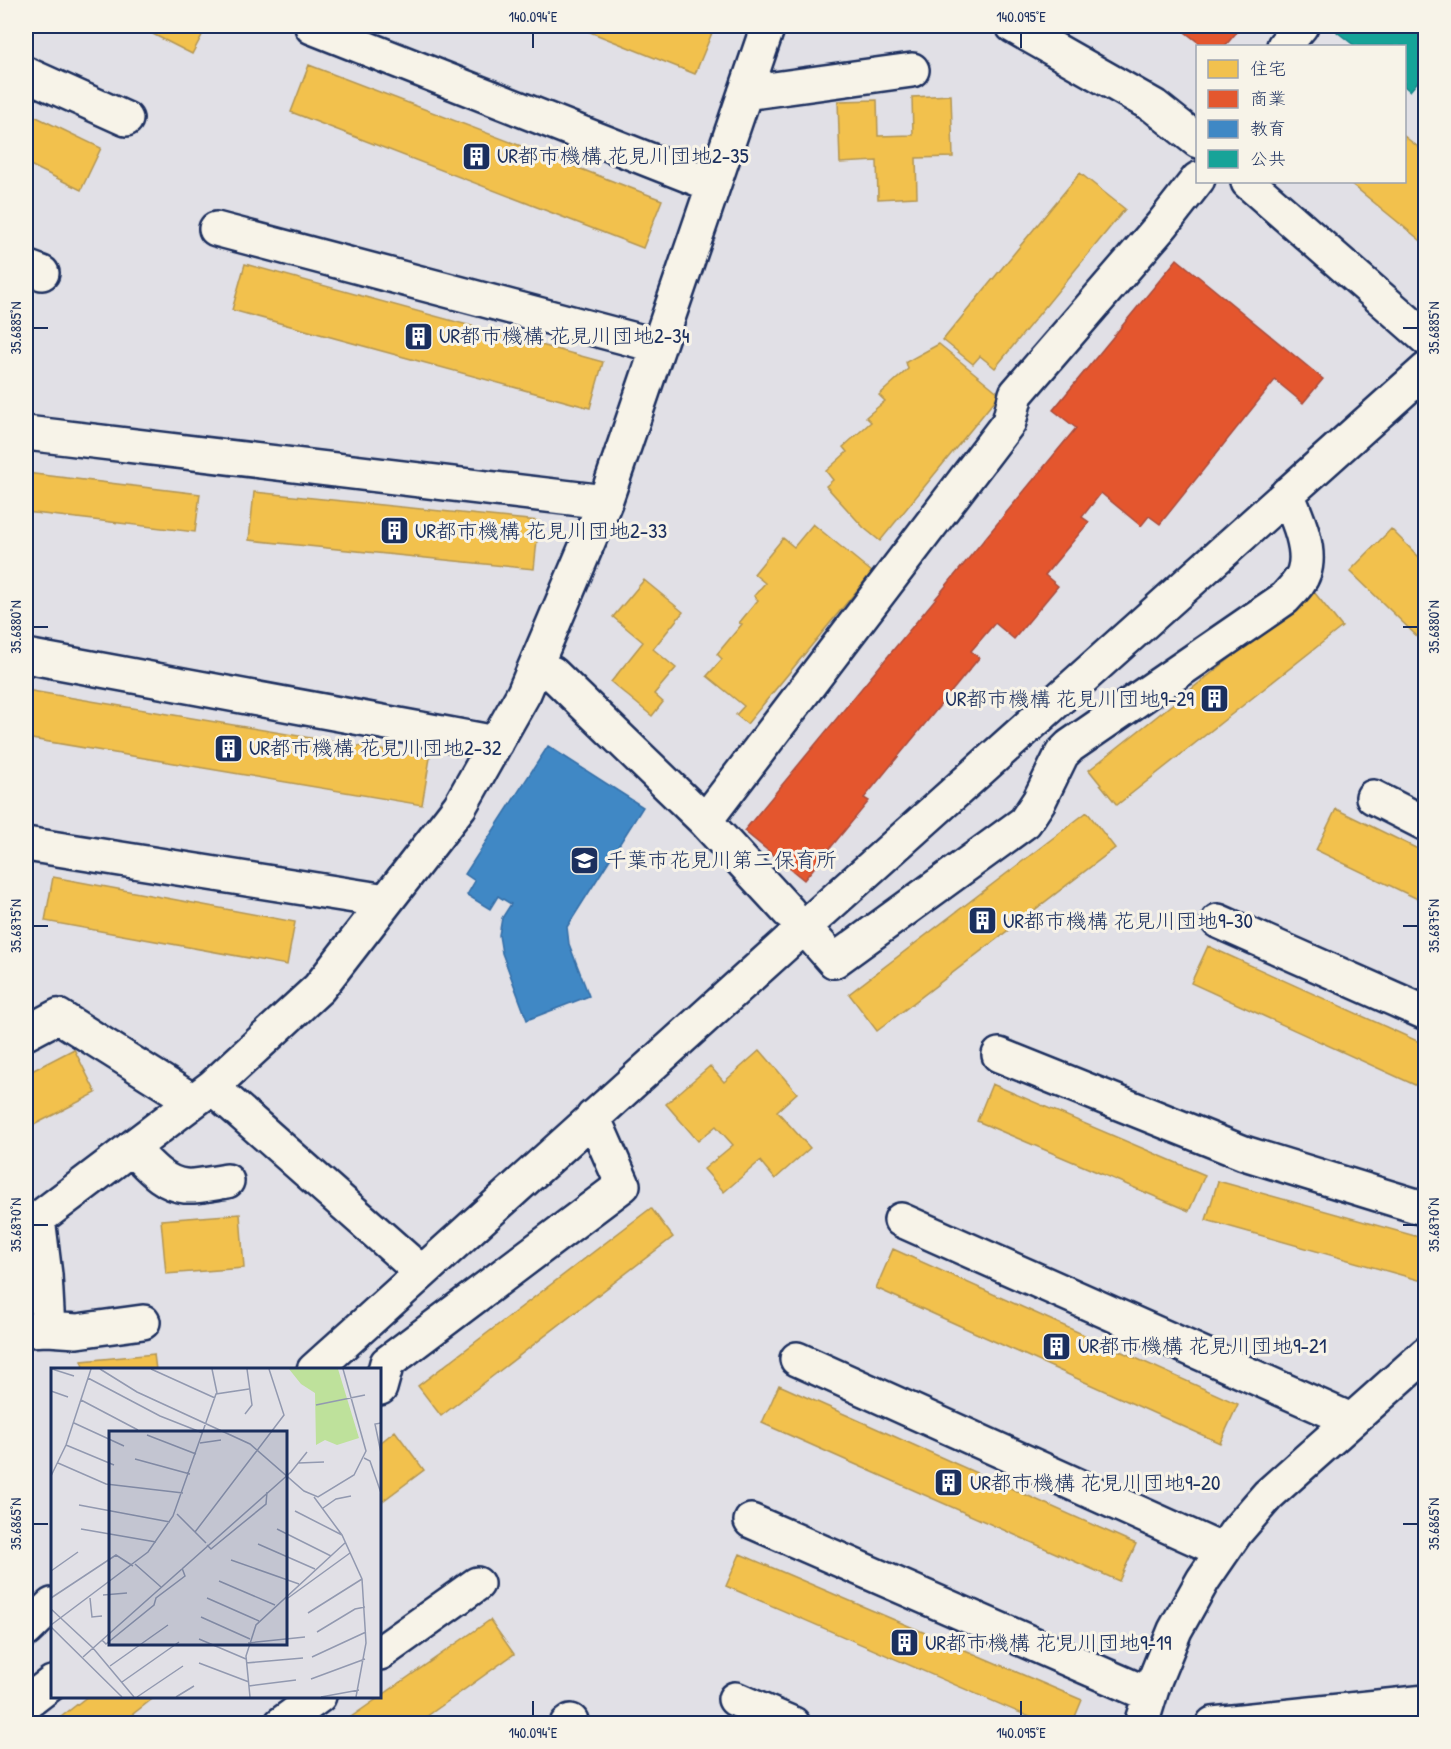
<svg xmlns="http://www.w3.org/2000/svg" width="1451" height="1749" font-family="'Patrick Hand','Klee One',sans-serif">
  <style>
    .homes { fill: #f2c14e; stroke: #b29553; stroke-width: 1.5 }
    .shops { fill: #e4572e; stroke: #a84b3c; stroke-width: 1.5 }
    .schools { fill: #3f88c5; stroke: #346da6; stroke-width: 1.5 }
    .public { fill: #17a398; stroke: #188087; stroke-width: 1.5 }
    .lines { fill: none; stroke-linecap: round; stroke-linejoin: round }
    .minor-casing { stroke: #1b2f5e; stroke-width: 38 }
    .minor { stroke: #f7f3e8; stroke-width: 33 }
    .ticks { fill: none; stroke: #1b2f5e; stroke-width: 2 }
    .labels { text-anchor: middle; stroke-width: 6; stroke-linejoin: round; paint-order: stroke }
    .poi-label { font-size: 21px; fill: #1b2f5e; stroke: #f7f3e8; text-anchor: start }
    .inset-road { fill: none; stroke: #9299b0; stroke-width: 1.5 }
    .view { fill: #1b2f5e; fill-opacity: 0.15; stroke: #1b2f5e; stroke-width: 3 }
    .inset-edge { fill: none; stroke: #1b2f5e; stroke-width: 3 }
    .neatline { fill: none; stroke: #1b2f5e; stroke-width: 2 }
    .ticks-label { font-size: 15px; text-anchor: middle; fill: #1b2f5e }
  </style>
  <rect width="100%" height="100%" fill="#e1e0e6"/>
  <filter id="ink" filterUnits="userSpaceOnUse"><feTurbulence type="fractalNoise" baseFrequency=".0167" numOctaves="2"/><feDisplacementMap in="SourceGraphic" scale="12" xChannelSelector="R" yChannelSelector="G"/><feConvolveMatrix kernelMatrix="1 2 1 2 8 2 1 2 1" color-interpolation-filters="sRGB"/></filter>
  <g filter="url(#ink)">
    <path class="homes" d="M137,26h70l-15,28z
      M575,26h132l7,2 -19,46z
      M309,65l353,135 -19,48 -352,-136z
      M951,95l2,62 -37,1 1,39 -39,2 -1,-38 -37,2 -2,-62 39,-1 1,36 35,-1 -1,-38z
      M26,112l75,36 -20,42 -55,-27z
      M1404,136l22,17v92l-77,-63h55z
      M1080,173l45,36 -130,159 -15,-12 -7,8 -30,-24z
      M245,264l358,98 -13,46 -358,-98z
      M26,302l7,4 -7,17z
      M939,344l61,50 -120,147 -16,-13 -38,-42 7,-6 -7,-9 21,-19 -4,-5 28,-25 -5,-5 19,-16 -6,-6 29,-26 -2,-7z
      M26,473l174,21 -5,38 -169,-20z
      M254,492l285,29 -5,48 -285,-29z
      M813,524l59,48 -125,152 -11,-9 8,-9 -37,-30 15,-17 -5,-5 25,-30 -3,-1 19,-23 -4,-4 11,-13 -11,-9 29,-36 11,9z
      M1391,529l32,32 3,-3v87l-76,-74z
      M644,580l39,32 -30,37 23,19 -22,26 9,8 -11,14 -41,-34 32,-40 -30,-25z
      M1314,592l28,35 -225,178 -28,-35z
      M26,690l404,68 -8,47 -396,-67z
      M1336,809l90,44v50l-110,-53z
      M1087,812l28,36 -238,183 -28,-37z
      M53,877l242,45 -8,43 -242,-44z
      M1208,946l218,99v45l-235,-107z
      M74,1049l22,44 -70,36v-55z
      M760,1050l37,43 -20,18 33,37 -35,31 -15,-18 -36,31 -20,-23 29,-24 -17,-19 -18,15 -32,-37 44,-38 14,16z
      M992,1084l213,91 -16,36 -212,-90z
      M1218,1181l208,58v43l-220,-62z
      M651,1208l22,29 -232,179 -23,-30z
      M240,1214l4,54 -78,6 -5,-54z
      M893,1249l345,155 -18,39 -344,-155z
      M154,1354l2,16h-73l-1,-9z
      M779,1385l357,159 -17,37 -357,-158z
      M395,1431l29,39 -44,33v-60z
      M740,1554l342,146 -10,24h-26l-320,-138z
      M490,1620l24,34 -98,70h-75z
      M88,1696h68l-36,28h-68z"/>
    <path class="shops" d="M1177,26h65l-17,20h-22z
      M1177,259l146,120 -20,24 -28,-23 -115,144 -11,-8 -8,10 -40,-33 -19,24 7,5 -44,53 13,11 -44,53 -19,-16 -24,28 8,7 -115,140 5,3 -65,79 -60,-49 332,-403 -23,-18z"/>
    <path class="schools" d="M548,746l95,61 -76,120 2,17 20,52 -62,24 -25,-67 -3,-18 3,-17 9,-14 -13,-8 -8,13 -23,-14 8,-14 -10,-7z"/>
    <path class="public" d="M1342,26h84v46l-16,19 -6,-5v-40h-49l-18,-14z"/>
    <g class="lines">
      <defs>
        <path id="minor" d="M1013,26l141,80 44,35
          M312,27l401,158
          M1284,46l17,-20
          M26,74l100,45
          M745,93l167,-23
          M1248,182l178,156
          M216,229l442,117
          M26,267l16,6
          M26,433l579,69
          M26,656l470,87
          M552,673l153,148 84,91
          M1373,797l53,27
          M705,821l304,-399 7,-28 146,-169 36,-46
          M26,844l360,57
          M1218,921l208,92
          M804,927l30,34 191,-139 14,-21 23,-47 8,-8 215,-148c7,-8 16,-16 19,-26 8,-23 -8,-57 -17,-78
          M26,1033l32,-17 135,85
          M999,1055l245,98 182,56
          M212,1087l209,185
          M131,1148c16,15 31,36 54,38 13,1 29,-3 42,-5
          M38,1218l7,57 3,54
          M901,1220l450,200
          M26,1228l186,-141 107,-99 141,-182 64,-113 81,-191 163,-476
          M26,1330l22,-1 29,2 66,-9
          M797,1359l426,192
          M314,1370l476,-430 636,-570
          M380,1388l7,-25 236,-178 -30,-68
          M751,1521l399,174
          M26,1630l26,-25
          M380,1653l97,-69
          M735,1699l58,25
          M26,1703l26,-20
          M281,1724l38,-28
          M567,1724l4,-3
          M1141,1724l14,-45 20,-49 28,-50 33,-48 32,-37 158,-141
          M1213,1724l213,-22"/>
      </defs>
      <use href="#minor" class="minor-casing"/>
      <use href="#minor" class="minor"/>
    </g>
  </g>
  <path class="ticks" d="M533,33v15M1021,33v15M33,328h15M1403,328h15M33,627h15M1403,627h15M33,926h15M1403,926h15M33,1225h15M1403,1225h15M33,1524h15M1403,1524h15M533,1701v15M1021,1701v15"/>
  <defs>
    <symbol id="building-square" viewBox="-11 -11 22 22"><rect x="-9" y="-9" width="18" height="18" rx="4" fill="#1b2f5e" stroke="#f7f3e8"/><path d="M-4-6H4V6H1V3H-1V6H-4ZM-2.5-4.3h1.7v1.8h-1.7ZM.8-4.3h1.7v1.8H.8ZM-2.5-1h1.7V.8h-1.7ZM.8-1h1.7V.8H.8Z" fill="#fff"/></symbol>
    <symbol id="school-square" viewBox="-11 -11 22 22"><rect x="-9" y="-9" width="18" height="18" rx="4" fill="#1b2f5e" stroke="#f7f3e8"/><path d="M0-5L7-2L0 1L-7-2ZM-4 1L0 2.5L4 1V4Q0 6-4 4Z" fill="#fff"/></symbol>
  </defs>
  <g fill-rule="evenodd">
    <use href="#building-square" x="460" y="140" width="33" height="33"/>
    <use href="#building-square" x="402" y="320" width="33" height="33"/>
    <use href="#building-square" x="378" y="514" width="33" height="33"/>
    <use href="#building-square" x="1198" y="682" width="33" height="33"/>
    <use href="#building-square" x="212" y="732" width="33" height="33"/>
    <use href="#school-square" x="568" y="844" width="33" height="33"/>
    <use href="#building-square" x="966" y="904" width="33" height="33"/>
    <use href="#building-square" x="1040" y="1330" width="33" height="33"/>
    <use href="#building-square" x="932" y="1466" width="33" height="33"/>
    <use href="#building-square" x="888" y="1626" width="33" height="33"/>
  </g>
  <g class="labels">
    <g class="poi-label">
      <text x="497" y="163">UR都市機構 花見川団地2-35</text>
      <text x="439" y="343">UR都市機構 花見川団地2-34</text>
      <text x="415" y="538">UR都市機構 花見川団地2-33</text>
      <text x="1194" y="706" text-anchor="end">UR都市機構 花見川団地9-29</text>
      <text x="249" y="755">UR都市機構 花見川団地2-32</text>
      <text x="606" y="867">千葉市花見川第二保育所</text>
      <text x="1003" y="928">UR都市機構 花見川団地9-30</text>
      <text x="1078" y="1353">UR都市機構 花見川団地9-21</text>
      <text x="970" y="1490">UR都市機構 花見川団地9-20</text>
      <text x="925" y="1650">UR都市機構 花見川団地9-19</text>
    </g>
  </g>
  <g transform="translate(51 1368)">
    <rect width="330" height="330" fill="#e1e0e6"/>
    <path d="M238,1h49l21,69 -22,7 -12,-5 -9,5 -1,-52 -14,-9z" fill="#bee19b"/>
    <path class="inset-road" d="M1,1l22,7M49,1l37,23 113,52 54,47 14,6 36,-22 12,-24 -23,-82M100,1l64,29M161,1l5,24M37,10l72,38 43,17M0,23l17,6M30,32l57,30M265,37l49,-10M194,46l7,-9 -5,-36M23,55l50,23M330,55l-6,1 6,29M96,67l49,19M149,75l21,-3M15,77l48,20M313,90l6,3 11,32M84,91l55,15M7,95l48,21 77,9M247,95l26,-1M0,108l15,-31 25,-76M263,129l28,38 20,44 4,64 -10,54M28,137l91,17M272,140l13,-9 15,-3M244,143l47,24M126,146l29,29M30,161l75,13M226,161l54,27M144,164l89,-117 -15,-46M207,176l57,25M156,177l4,4 55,-45 1,-12M180,192l68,24M84,196l26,23M0,203l27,-19M168,213l56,24M52,227l24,-2M0,230l65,-43 17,11M39,230l2,19 10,-1M156,230l52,23M237,230l62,-45M0,241l42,39 41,49M257,245l54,-34M150,249l49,22M0,257l97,-73 25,-36 43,-122 33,-5M0,259l71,70M266,264l38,-23 10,-2M148,271l47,20M51,272l4,4 48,-39 2,-7 29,-22 -3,-8M197,275l57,-6M32,289l208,-185 16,-20M261,289l54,-25M148,295l50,19M195,295l57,-5M59,298l58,-41M260,311l54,-20M71,314l57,-40M198,318l47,-6M86,329l46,-31M125,329l18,-11M199,329l-4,-41 10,-31 90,-83M270,329l38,-7"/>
    <path class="view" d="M58,63h178v214h-178z"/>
    <rect width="330" height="330" class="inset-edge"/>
  </g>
  <rect width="1451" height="1749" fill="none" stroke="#f7f3e8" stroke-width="66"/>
  <rect x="1196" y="45" width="210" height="138" fill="#f7f3e8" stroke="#9fa5b1" stroke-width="1.5"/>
  <rect x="1208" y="60" width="30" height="18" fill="#f2c14e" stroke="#9fa5b1" stroke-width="1.5"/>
  <text x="1250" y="75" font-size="18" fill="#1b2f5e">住宅</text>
  <rect x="1208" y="90" width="30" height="18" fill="#e4572e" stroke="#9fa5b1" stroke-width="1.5"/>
  <text x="1250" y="105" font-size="18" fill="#1b2f5e">商業</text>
  <rect x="1208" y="120" width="30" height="18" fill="#3f88c5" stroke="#9fa5b1" stroke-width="1.5"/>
  <text x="1250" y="135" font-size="18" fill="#1b2f5e">教育</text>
  <rect x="1208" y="150" width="30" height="18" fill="#17a398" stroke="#9fa5b1" stroke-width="1.5"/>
  <text x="1250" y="165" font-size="18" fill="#1b2f5e">公共</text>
  <rect x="33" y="33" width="1385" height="1683" class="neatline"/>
  <g class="ticks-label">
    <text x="533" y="22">140.094°E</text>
    <text x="1021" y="22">140.095°E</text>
    <text transform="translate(16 328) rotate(-90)" y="5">35.6885°N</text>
    <text transform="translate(1434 328) rotate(-90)" y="5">35.6885°N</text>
    <text transform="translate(16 627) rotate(-90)" y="5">35.6880°N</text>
    <text transform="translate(1434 627) rotate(-90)" y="5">35.6880°N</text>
    <text transform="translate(16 926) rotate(-90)" y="5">35.6875°N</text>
    <text transform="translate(1434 926) rotate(-90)" y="5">35.6875°N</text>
    <text transform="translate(16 1225) rotate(-90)" y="5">35.6870°N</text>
    <text transform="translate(1434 1225) rotate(-90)" y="5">35.6870°N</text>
    <text transform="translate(16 1524) rotate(-90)" y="5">35.6865°N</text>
    <text transform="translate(1434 1524) rotate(-90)" y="5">35.6865°N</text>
    <text x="533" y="1738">140.094°E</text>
    <text x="1021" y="1738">140.095°E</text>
  </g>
</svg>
